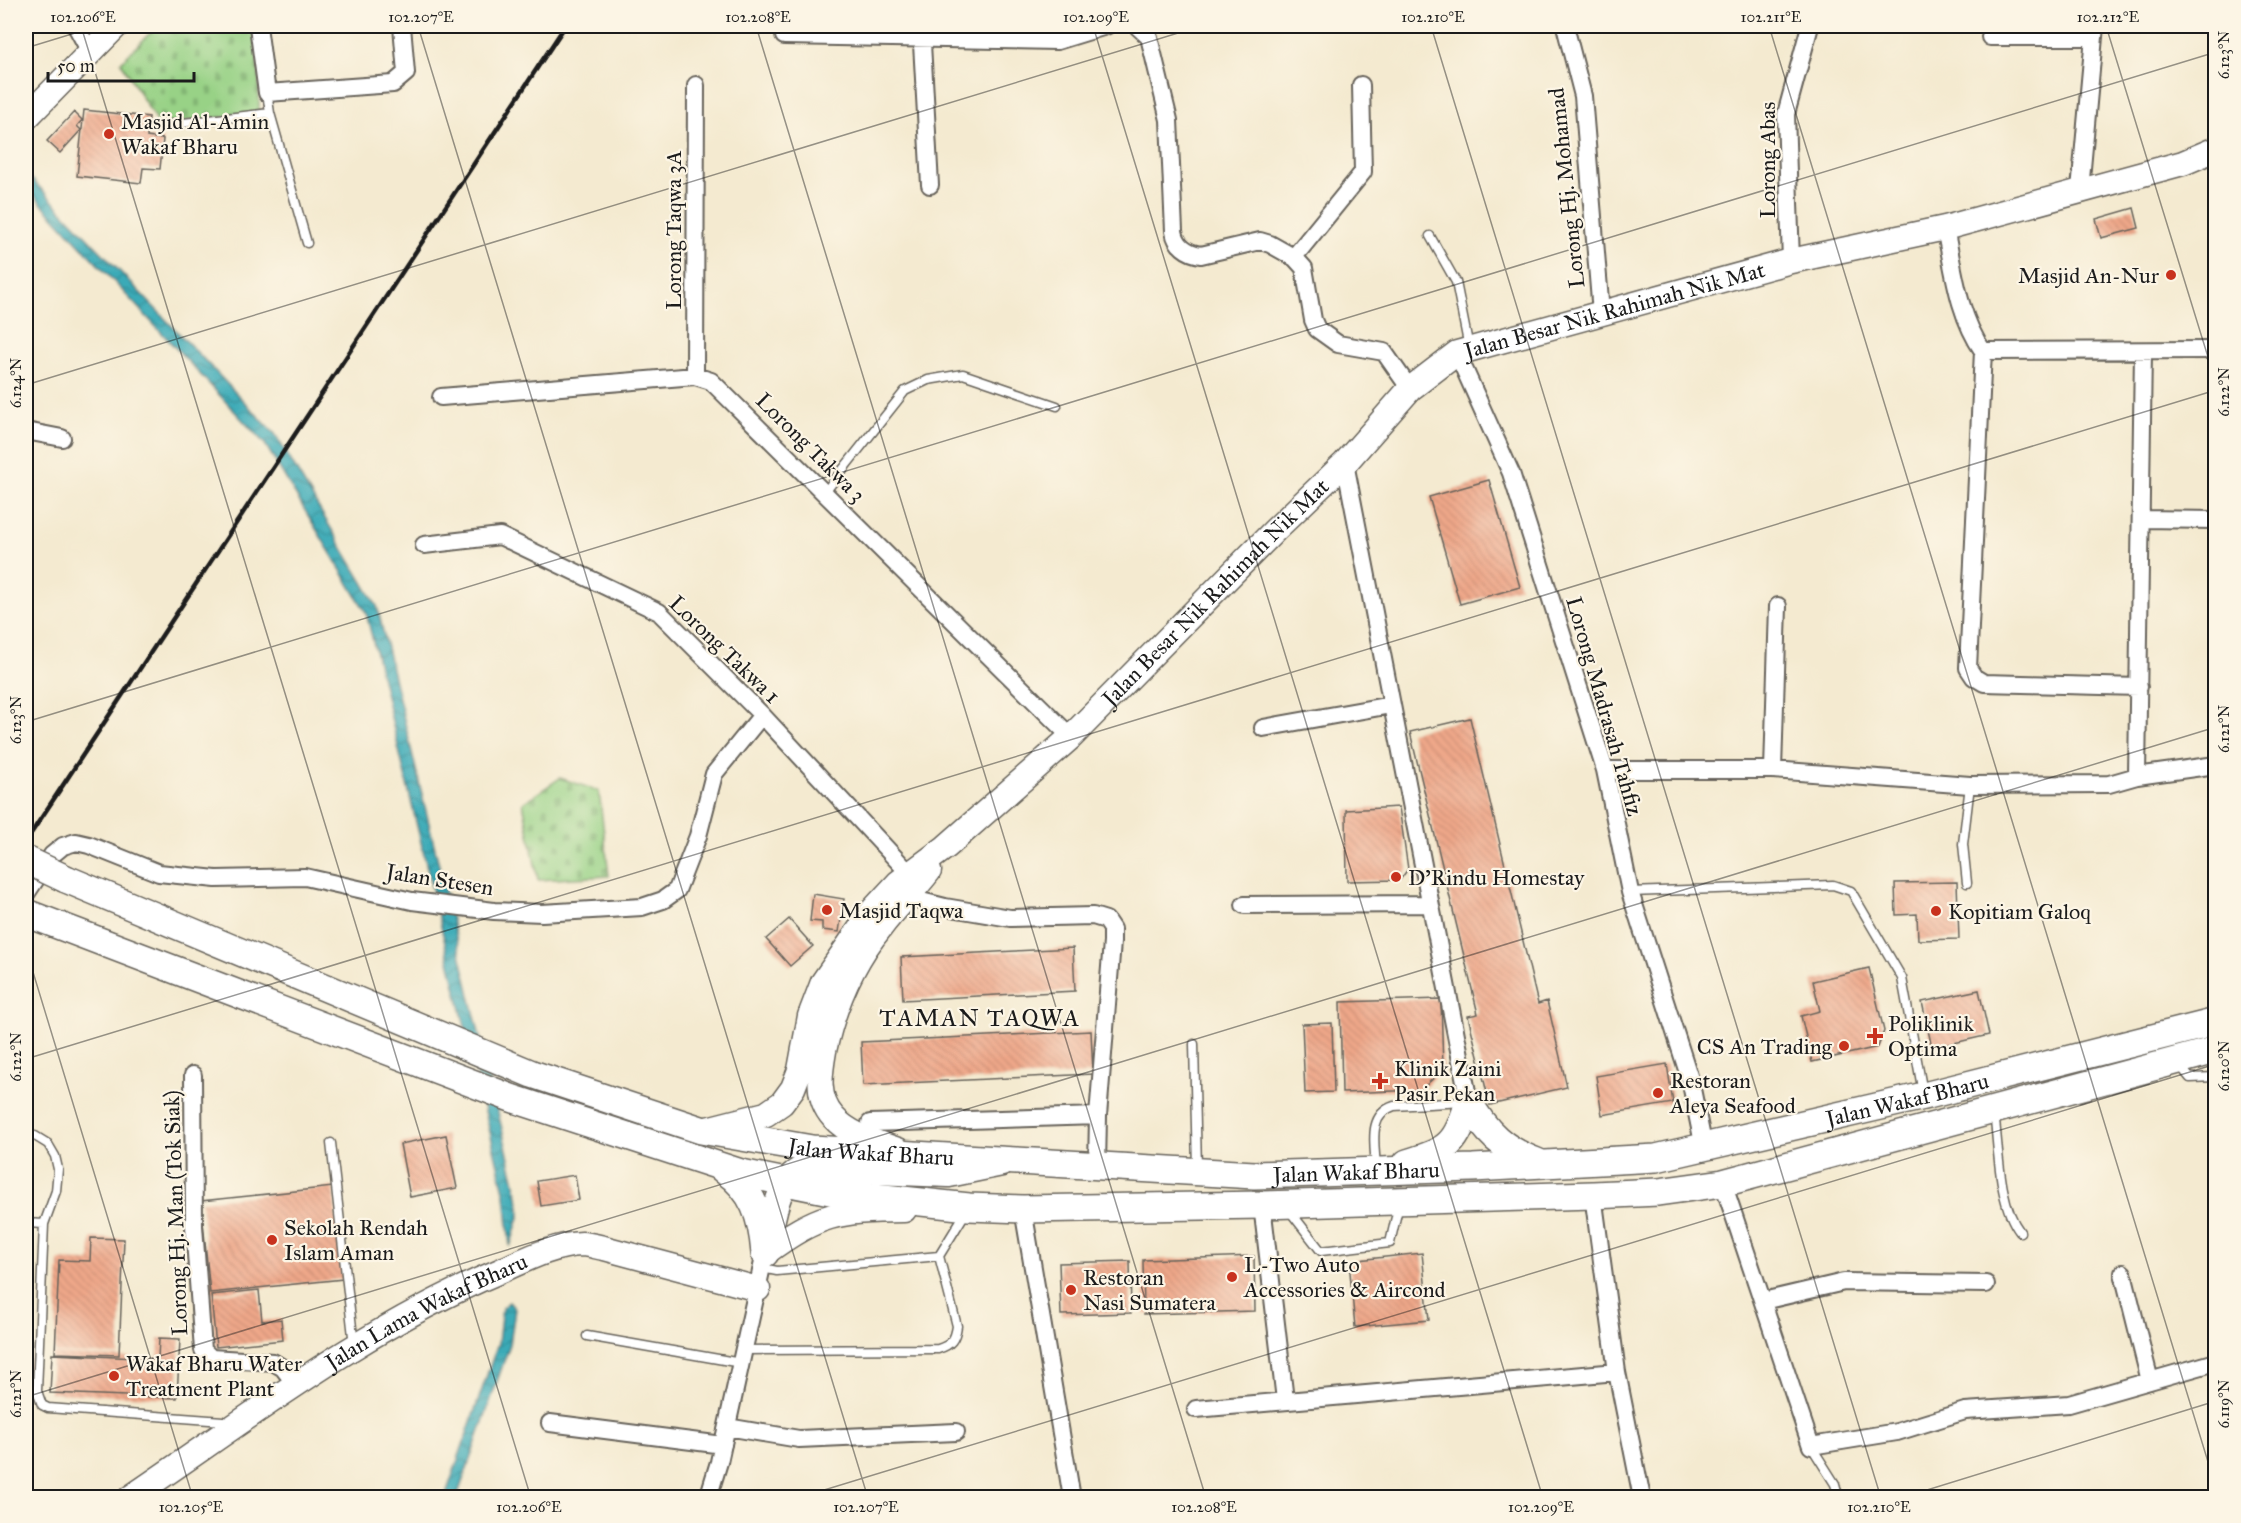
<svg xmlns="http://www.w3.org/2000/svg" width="2241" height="1523" font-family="'IM FELL Great Primer',serif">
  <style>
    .cemetery { fill: url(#cemetery-stones); stroke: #5a7751; stroke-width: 1.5 }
    .water { fill: url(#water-waves); stroke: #2b636a; stroke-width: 1.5 }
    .building { fill: url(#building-back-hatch) }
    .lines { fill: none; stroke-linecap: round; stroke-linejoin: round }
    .lane-casing { stroke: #68645b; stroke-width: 11 }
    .street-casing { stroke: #68645b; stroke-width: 20 }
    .secondary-casing { stroke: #68645b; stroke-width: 27 }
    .primary-casing { stroke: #68645b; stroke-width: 30 }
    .lane { stroke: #fff; stroke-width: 8 }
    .street { stroke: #fff; stroke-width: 16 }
    .secondary { stroke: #fff; stroke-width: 24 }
    .primary { stroke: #fff; stroke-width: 27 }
    .rail { stroke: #1c1c1c; stroke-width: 4.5 }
    .primary-bridge-casing { stroke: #68645b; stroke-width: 30; stroke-linecap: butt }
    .primary-bridge { stroke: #fff; stroke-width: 27 }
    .ticks { fill: none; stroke: #1c1c1c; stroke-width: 1.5; stroke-opacity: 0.45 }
    .poi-dot { fill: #c8321e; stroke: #fcf5e5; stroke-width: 2 }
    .labels { text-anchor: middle; stroke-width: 4.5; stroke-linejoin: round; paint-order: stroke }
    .poi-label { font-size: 22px; fill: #1c1c1c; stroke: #fcf5e5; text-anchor: start }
    .street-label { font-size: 22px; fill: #1c1c1c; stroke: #fcf5e5 }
    .neighbourhood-label { font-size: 24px; letter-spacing: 1.5px; fill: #1c1c1c; stroke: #fcf5e5 }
    .neatline { fill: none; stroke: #1c1c1c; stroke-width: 2 }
    .ticks-label { font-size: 15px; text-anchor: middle; fill: #1c1c1c }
  </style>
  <defs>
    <pattern id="cemetery-stones" width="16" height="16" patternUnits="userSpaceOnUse" patternTransform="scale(1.5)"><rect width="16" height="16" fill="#98d286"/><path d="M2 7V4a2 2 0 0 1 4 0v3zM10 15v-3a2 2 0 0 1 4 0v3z" fill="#82b473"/></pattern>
    <pattern id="water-waves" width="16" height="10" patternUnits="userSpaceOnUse" patternTransform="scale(1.5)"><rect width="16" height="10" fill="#3aaab7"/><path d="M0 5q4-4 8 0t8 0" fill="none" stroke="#308a94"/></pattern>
    <pattern id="building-back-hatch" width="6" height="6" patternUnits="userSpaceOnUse" patternTransform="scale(1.5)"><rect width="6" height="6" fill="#eea789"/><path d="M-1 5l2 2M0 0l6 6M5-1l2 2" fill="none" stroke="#cc8f76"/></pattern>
  </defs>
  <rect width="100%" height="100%" fill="#fcf5e5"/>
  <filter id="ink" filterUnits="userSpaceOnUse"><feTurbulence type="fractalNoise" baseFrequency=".0167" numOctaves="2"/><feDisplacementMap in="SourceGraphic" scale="12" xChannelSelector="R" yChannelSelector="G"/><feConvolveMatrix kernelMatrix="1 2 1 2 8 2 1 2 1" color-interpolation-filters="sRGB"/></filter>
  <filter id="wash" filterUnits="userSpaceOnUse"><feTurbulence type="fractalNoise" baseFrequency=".008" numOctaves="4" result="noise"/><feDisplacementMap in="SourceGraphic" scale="24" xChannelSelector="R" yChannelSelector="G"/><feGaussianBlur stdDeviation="1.35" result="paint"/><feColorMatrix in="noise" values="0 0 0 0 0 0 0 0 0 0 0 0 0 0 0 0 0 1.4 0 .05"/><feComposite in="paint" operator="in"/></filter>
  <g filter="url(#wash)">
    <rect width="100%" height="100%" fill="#f4ead0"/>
    <path class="cemetery" d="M157,26h96l6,49v38l-101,11 -37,-62z
      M560,778l39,13 10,85 -71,4 -15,-77z"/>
    <path class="water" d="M26,173l249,261 102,172 141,590 2,18 -10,33 -5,-52 -139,-583 -101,-168 -239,-257z
      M509,1302l6,7 -5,35 -53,153h-12l53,-154 4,-35z"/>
    <g id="blocks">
      <path class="building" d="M84,110l65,7 -2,20 16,2 -3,30 -17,-1 -2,15 -64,-7z
        M74,112l8,8 -5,6 4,4 -21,23 -13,-12z
        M2134,208l5,20 -38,10 -5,-19z
        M1489,480l31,107 -60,17 -31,-107z
        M1470,718l68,286 9,-3 20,86 -77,18 -22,-89 10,-2 -68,-282z
        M1399,807l9,62 -8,11 -53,1 -1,-71z
        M1957,882l2,57 -41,1 -1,-26 -21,1 -1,-32z
        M813,894l31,5 -5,33 -17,-2v-8l-12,-1z
        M789,919l24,27 -23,20 -24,-27z
        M1073,948l2,43 -172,9 -2,-43z
        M1869,968l15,63 -6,16 -66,15 -11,-46 19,-5 -7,-30z
        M1979,990l10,45 -57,13 -10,-46z
        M1441,999l2,70 -22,21 -79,3 -2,-91z
        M1332,1023l2,69 -29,1 -3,-69z
        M1091,1031l2,43 -230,11 -2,-43z
        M1667,1064l6,39 -71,12 -6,-39z
        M446,1135l11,53 -47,9 -10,-53z
        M575,1175l4,25 -38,6 -4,-25z
        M333,1187l10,92 -133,14 -9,-92z
        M91,1238l33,1 -5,116 -64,-2 4,-93 31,1z
        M1422,1253l7,67 -74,7 -6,-66z
        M1254,1256l1,55 -111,3 -1,-54z
        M1130,1261l1,52 -70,2 -2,-52z
        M259,1290l3,31 19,-2 2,21 -67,7 -5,-52z
        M159,1338l21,1 -3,59 -127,-5 2,-39 106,5z
        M26,1346h4l-2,45h-2z"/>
    </g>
  </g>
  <g filter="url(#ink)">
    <use href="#blocks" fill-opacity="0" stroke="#68645b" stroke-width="1.5"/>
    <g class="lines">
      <defs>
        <path id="lane" d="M270,113l37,130
          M166,125l104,-12 -3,-20
          M1430,236l26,46 13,66
          M825,492l80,-101 23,-11 35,-6 94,32
          M1967,883l-4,-39 7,-59
          M1630,892l203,-7 18,6 51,87 21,115
          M1194,1044l3,124
          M2178,1063l12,15 26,-1
          M1994,1113c5,35 4,91 26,119
          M26,1134l9,2 13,8 7,12 3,13 -2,22 -12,33 -7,167 5,14 6,3 175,13 7,3
          M331,1143l23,202
          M1376,1168c-1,-23 -9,-53 18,-62l70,-4
          M1289,1210l32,41 69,-8 9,-39
          M26,1223l18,1
          M762,1268l15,3 162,-15 27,-44
          M587,1336l154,27
          M744,1350l194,-1c13,-4 17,-9 19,-23l-18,-70
          M1811,1446l24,38 4,14"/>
        <path id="street" d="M76,26l14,26
          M258,26l9,67 126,-9 13,-11 -4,-47
          M921,26l9,159
          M1137,26l12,11 20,83 5,111c2,14 13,22 27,24l59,-14 10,3 25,14 9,10 9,52 4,9 21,15 46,8 26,37
          M1565,26l18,70 18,217
          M784,36l273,5 49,-15
          M1990,37h104
          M2080,190l15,-164
          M1945,228c9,43 13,87 38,123l233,-1
          M1294,257l69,-85 -2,-87
          M1791,261l-5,-147 24,-88
          M1983,351l-15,317 6,9 10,6 155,4
          M1457,353l54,120 94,297 25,122 60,187 14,69
          M695,376l1,-291
          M441,397l254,-21 16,5 360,356
          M26,431l36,7
          M1345,463l124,639
          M2141,519l75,1
          M424,545l76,-9 159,76 103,103 148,159
          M1263,728l128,-23
          M1605,770h168l197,15 139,-1 28,-8 79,-11
          M1773,770l5,-164
          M2137,776l6,-425
          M26,894l26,-39 11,-9 13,-4 13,3 70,28 57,6 89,-2 107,24 82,10 48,2 100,-6 21,-7 14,-10 21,-54 16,-62 48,-59
          M909,898l36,9 65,11 83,-2 13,4 6,9v13l-14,174 -1,50
          M1244,905l185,-1
          M193,1075l1,151 9,124 8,8 62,4 10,6 13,17
          M870,1123l228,-7
          M1723,1183l88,263 86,-14 68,-21 104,-7 147,-42
          M1593,1195l24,177 25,126
          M1262,1205l23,195
          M1023,1209l49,289
          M2123,1273l27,108
          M1763,1301l81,-19 142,2
          M1196,1409l421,-37
          M550,1423l173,22
          M727,1427l72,12 157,-7
          M708,1498l11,-36 46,-209"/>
        <g id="secondary">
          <path d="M26,118l90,-92"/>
          <path id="s1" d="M707,1129l59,-15 16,-11 11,-15 7,-18 10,-54 13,-34 50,-72 26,-28 47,-35 125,-110 204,-207 70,-67 65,-74 47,-36 334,-92 154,-33 238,-65 33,-14"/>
          <path d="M898,1150c-23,-8 -49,-15 -65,-33 -17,-19 -13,-43 -9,-66 10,-46 27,-87 57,-124 15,-20 33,-36 48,-56"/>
          <path d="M766,1251c7,-25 9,-71 35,-82l148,6 53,-11"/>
          <path d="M765,1253c55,-40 72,-42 139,-43"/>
          <path id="s2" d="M130,1498c120,-81 236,-171 370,-227 25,-11 53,-26 82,-27 7,0 15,3 22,4l154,41"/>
        </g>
        <g id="primary">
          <path id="s3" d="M66,879l466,195 169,56 111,19 442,26 219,-7 183,-10 268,-62 292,-74"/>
          <path d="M26,913l485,185 230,75 104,21 124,13 54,2 239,-4 331,-10 65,-3 65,-9 493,-133"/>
          <path d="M1469,1102c16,30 35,48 68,60"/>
          <path d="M1407,1163c43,-13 49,-19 62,-61"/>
          <path d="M724,1170c30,21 38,47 41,83"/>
        </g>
      </defs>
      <use href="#lane" class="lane-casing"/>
      <use href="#street" class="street-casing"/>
      <use href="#secondary" class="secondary-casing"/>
      <use href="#primary" class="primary-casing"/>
      <use href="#lane" class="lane"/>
      <use href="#street" class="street"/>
      <use href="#secondary" class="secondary"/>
      <use href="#primary" class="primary"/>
      <path class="rail" d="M26,841l539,-815"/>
      <defs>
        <path id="primary-bridge" d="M26,860l40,19"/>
      </defs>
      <use href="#primary-bridge" class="primary-bridge-casing"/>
      <use href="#primary-bridge" class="primary-bridge"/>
    </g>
  </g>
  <path class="ticks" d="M81,26l450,1472M418,26l450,1472M756,26l450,1472M1093,26l450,1472M1431,26l450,1472M1769,26l447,1462M2106,26l110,357M26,48l72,-22M26,385l1175,-359M26,722l2190,-670M26,949l167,549M26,1059l2190,-669M26,1397l2190,-670M798,1498l1418,-434M1901,1498l315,-97"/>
  <g class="poi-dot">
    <circle cx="109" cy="134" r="6"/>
    <circle cx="2171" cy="275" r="6"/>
    <circle cx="1396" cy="877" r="6"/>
    <circle cx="827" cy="910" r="6"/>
    <circle cx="1936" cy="911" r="6"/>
    <path d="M1872 1027h6v6h6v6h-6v6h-6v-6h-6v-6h6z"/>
    <circle cx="1844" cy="1046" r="6"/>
    <path d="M1377 1072h6v6h6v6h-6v6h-6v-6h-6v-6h6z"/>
    <circle cx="1658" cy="1093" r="6"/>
    <circle cx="272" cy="1240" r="6"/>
    <circle cx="1232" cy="1277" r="6"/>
    <circle cx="1071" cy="1290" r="6"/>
    <circle cx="114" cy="1376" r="6"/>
  </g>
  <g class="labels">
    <g class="poi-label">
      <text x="121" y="129">Masjid Al-Amin<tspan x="121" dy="25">Wakaf Bharu</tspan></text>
      <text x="2159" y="283" text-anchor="end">Masjid An-Nur</text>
      <text x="1408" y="885">D’Rindu Homestay</text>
      <text x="839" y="918">Masjid Taqwa</text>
      <text x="1948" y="919">Kopitiam Galoq</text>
      <text x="1888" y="1031">Poliklinik<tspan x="1888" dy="25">Optima</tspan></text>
      <text x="1832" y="1054" text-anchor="end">CS An Trading</text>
      <text x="1394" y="1076">Klinik Zaini<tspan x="1394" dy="25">Pasir Pekan</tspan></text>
      <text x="1670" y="1088">Restoran<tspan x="1670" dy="25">Aleya Seafood</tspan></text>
      <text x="284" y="1235">Sekolah Rendah<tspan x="284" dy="25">Islam Aman</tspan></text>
      <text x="1244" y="1272">L-Two Auto<tspan x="1244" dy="25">Accessories &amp; Aircond</tspan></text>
      <text x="1083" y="1285">Restoran<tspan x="1083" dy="25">Nasi Sumatera</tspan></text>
      <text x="126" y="1371">Wakaf Bharu Water<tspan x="126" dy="25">Treatment Plant</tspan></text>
    </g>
    <g class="street-label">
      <text transform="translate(1767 160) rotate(-90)" y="8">Lorong Abas</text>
      <text transform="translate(1566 188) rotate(-96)" y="8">Lorong Hj. Mohamad</text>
      <text transform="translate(673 230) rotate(-90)" y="8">Lorong Taqwa 3A</text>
      <text dy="8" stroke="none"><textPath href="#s1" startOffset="1269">Jalan Besar Nik Rahimah Nik Mat</textPath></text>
      <text transform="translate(811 447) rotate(45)" y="8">Lorong Takwa 3</text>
      <text dy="8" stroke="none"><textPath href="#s1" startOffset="765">Jalan Besar Nik Rahimah Nik Mat</textPath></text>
      <text transform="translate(725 649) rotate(44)" y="8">Lorong Takwa 1</text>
      <text transform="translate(1605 706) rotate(74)" y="8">Lorong Madrasah Tahfiz</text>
      <text transform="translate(440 879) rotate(9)" y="8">Jalan Stesen</text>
      <text dy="8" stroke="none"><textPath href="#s3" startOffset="1899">Jalan Wakaf Bharu</textPath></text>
      <text dy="8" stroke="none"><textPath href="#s3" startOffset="855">Jalan Wakaf Bharu</textPath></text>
      <text dy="8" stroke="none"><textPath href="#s3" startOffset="1341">Jalan Wakaf Bharu</textPath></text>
      <text transform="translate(175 1213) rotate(-92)" y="8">Lorong Hj. Man (Tok Siak)</text>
      <text dy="8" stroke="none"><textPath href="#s2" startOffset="351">Jalan Lama Wakaf Bharu</textPath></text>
    </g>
    <g class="neighbourhood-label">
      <text x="980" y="1026">TAMAN TAQWA</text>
    </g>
  </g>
  <rect width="2241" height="1523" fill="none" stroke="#fcf5e5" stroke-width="66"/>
  <path d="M48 72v9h146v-9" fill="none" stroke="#1c1c1c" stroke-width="3"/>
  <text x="57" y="72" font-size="18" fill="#1c1c1c" stroke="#fcf5e5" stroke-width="4.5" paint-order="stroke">50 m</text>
  <rect x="33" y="33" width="2175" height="1457" class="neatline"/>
  <g class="ticks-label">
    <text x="83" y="22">102.206°E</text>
    <text x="421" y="22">102.207°E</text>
    <text x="758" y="22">102.208°E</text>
    <text x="1096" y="22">102.209°E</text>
    <text x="1433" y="22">102.210°E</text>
    <text x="1771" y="22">102.211°E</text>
    <text x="2108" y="22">102.212°E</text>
    <text transform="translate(2224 55) rotate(-90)" y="5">6.123°N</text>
    <text transform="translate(16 383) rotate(-90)" y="5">6.124°N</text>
    <text transform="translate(2224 392) rotate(-90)" y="5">6.122°N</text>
    <text transform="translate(16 720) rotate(-90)" y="5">6.123°N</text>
    <text transform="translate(2224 729) rotate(-90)" y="5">6.121°N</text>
    <text transform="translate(16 1057) rotate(-90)" y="5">6.122°N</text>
    <text transform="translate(2224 1066) rotate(-90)" y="5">6.120°N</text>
    <text transform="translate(16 1394) rotate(-90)" y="5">6.121°N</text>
    <text transform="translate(2224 1404) rotate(-90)" y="5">6.119°N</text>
    <text x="191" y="1512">102.205°E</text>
    <text x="529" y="1512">102.206°E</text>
    <text x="866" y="1512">102.207°E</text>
    <text x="1204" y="1512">102.208°E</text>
    <text x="1541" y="1512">102.209°E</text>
    <text x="1879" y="1512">102.210°E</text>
  </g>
</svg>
